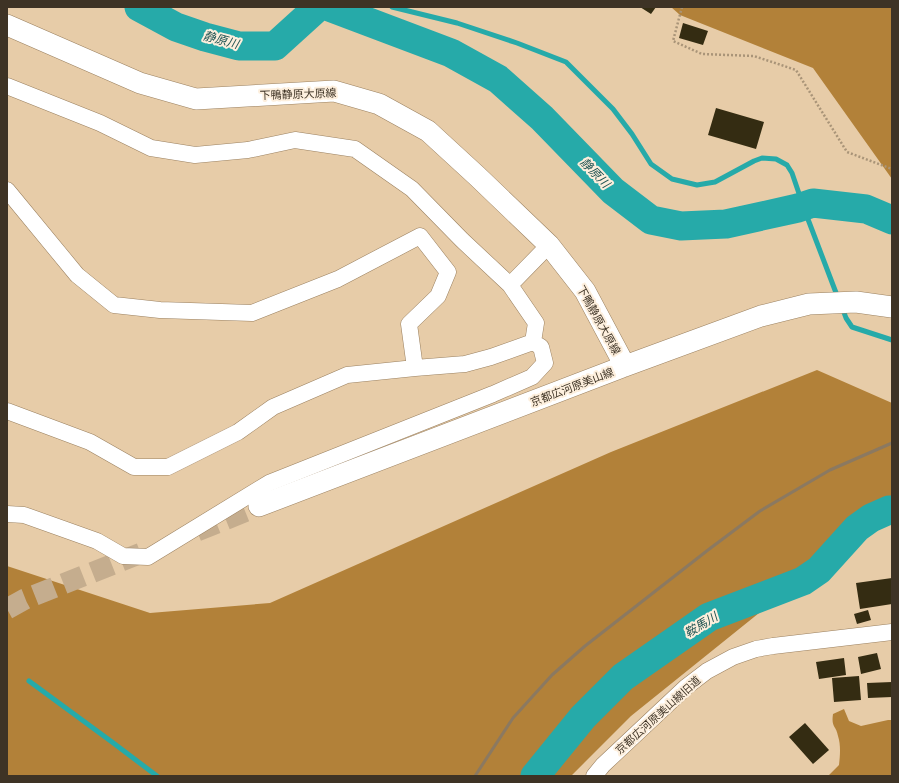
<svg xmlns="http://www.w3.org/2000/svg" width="899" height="783" font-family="Quicksand,'Noto Sans JP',sans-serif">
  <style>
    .forest { fill: #b28139 }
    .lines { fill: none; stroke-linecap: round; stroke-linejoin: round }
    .stream { stroke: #26aaa9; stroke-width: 5 }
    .river { stroke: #26aaa9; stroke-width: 29 }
    .building { fill: #342c12 }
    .major-tunnel { stroke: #c5ad8e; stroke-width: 21; stroke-dasharray: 21 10; stroke-linecap: butt }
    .minor-casing { stroke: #9b8160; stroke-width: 17 }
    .major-casing { stroke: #9b8160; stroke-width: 22 }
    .path { stroke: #a99478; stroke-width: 2.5; stroke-dasharray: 2 2; stroke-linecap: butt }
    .minor { stroke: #fff; stroke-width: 16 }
    .major { stroke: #fff; stroke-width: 21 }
    .rail { stroke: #8b7961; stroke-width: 3 }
    .labels { text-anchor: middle; stroke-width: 4; stroke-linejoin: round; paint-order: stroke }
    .street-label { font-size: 11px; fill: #3e3325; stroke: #fdefdd }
    .water-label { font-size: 12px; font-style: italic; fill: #205453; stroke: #fdefdd }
  </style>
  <rect width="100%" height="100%" fill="#e7cca8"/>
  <path class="forest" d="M671,7h221v172l-79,-111 -133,-53z
    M817,370l75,33v103l-261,210 -60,60h-564v-210l143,47 120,-10 341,-151z
    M844,709l5,12 12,5 27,-6h4v56h-64l11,-11c1,-9 2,-20 -1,-29 -2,-11 -7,-8 -5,-22z"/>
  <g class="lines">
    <path class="stream" d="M392,7l65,16 60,20 49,19 47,47 19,25 19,30 21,15 25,6 18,-3 39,-21 8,-3 14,1 11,6 5,8 14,41 32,84
      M842,307l4,11 6,9 40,13
      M29,681l83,61 45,34"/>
    <path class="river" d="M139,7l37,20 29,10 34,9h36l43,-39
      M329,7l122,46 47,26 44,39 71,73 38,29 30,6 45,-2 72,-16 15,-5 53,6 26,11
      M535,776l48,-59 40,-40 86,-60 94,-36 16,-11 38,-42 14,-10 18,-8h3"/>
  </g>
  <path class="building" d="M640,7h16l-5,7z
    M683,23l25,8 -5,14 -24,-7z
    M716,108l48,14 -8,27 -48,-14z
    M892,578v26l-32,5 -4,-26z
    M868,610l3,10 -14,4 -3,-10z
    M877,653l4,16 -20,5 -3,-17z
    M844,658l2,17 -27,4 -3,-17z
    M859,676l2,24 -27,2 -2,-24z
    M892,682v15l-24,1 -1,-15z
    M805,723l24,27 -16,14 -24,-27z"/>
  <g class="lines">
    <path class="major-tunnel" d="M197,531l62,-25
      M7,609l18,-10 119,-47"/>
    <defs>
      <path id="minor" d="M7,86l93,37 51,25 44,7 53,-5 47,-10 60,9 57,40 50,51 48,45 26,38 -3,19 8,5 4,16 -13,14 -39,17 -224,89 -121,74 -25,-1 -26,-15 -73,-26 -17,-1
        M7,190l70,85 37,30 46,5 92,3 86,-34 82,-43 28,36 -10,24 -29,28 6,44
        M510,285l39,-40
        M7,411l83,31 44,25h34l70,-35 35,-25 74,-32 68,-7 50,-4 26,-7 42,-15
        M594,776l9,-11 83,-78 21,-16 26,-14 23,-8 17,-3 119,-14"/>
      <path id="major" d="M7,25l133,58 56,16 138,-8 45,13 49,27 49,45 72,69 36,46 40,75
        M259,506l366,-140 136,-50 48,-12 47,-2 36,5"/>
    </defs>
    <use href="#minor" class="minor-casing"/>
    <use href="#major" class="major-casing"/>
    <path class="path" d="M682,7l-9,34 29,13 52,2 42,14 51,82 45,17"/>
    <use href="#minor" class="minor"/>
    <use href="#major" class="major"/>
    <path class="rail" d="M475,776l38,-58 39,-43 33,-29 123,-96 52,-39 70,-41 62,-27"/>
  </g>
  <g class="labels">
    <g class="street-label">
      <text transform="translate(298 94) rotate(-2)" y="4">下鴨静原大原線</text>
      <text transform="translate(599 320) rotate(61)" y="4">下鴨静原大原線</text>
      <text transform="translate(572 387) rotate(-21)" y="4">京都広河原美山線</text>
      <text transform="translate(658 715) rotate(-42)" y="4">京都広河原美山線旧道</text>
    </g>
    <g class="water-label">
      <text transform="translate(221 40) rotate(15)" y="4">静原川</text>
      <text transform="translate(595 173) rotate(46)" y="4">静原川</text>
      <text transform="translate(701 625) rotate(-31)" y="4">鞍馬川</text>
    </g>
  </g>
  <rect width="899" height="783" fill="none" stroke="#3e3325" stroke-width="16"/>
</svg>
